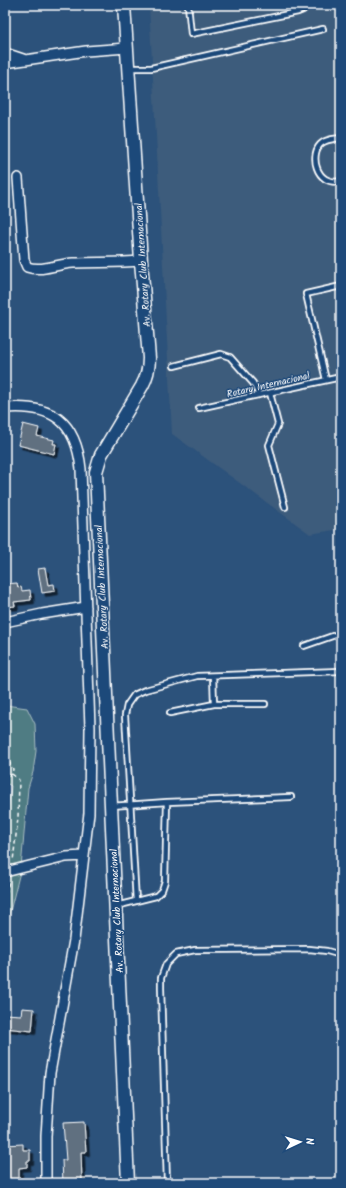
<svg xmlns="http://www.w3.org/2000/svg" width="346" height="1188" font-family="Kalam,sans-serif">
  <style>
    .built { fill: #3c5b7c }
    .green { fill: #507b83; stroke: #a8bdc1 }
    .building { fill: #607080; stroke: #fff; filter: url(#shadow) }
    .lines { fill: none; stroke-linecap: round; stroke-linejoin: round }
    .lane-casing { stroke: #fff; stroke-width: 8 }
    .street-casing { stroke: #fff; stroke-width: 12 }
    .secondary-casing { stroke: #fff; stroke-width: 15 }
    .path { stroke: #fff; stroke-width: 1.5; stroke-dasharray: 4 3; stroke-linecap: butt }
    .lane { stroke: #1f4a7a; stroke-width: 4.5 }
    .street { stroke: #1f4a7a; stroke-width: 9 }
    .secondary { stroke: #1f4a7a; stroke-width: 12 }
    .labels { text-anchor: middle; stroke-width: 3; stroke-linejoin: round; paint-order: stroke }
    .street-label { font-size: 10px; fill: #fff; stroke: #1f4a7a }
  </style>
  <defs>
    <filter id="shadow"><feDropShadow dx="3.5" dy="3.5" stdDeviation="0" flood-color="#0009"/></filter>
  </defs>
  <rect width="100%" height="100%" fill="#2c527b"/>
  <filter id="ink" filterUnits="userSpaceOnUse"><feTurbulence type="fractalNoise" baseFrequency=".025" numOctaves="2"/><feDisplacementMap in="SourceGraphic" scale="8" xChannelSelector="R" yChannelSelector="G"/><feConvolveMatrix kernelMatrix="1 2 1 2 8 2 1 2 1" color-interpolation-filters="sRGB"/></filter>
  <g filter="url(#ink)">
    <path class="built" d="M149,5h192v524l-31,5 -138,-100z"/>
    <path class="green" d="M5,705l22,3 8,16 1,27 -3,21 -5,16 -7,80 -16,63v-94l6,-51 -3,-2 -3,1z"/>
    <path class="building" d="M23,424l16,4 -2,8 17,4 -1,4h3l-2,10 -36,-9z
      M45,568l3,17 6,-1 1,7 -13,2 -4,-24z
      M17,583l1,5 3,-1 1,4 8,-1 1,10 -17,2 1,4 -8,1v-7l-2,1v-17z
      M22,1008l12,1 -2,22 -27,-3v-14l16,1z
      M84,1122l2,30h-5l1,31h-19l-1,-23h4l-3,-37z
      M23,1144v6h7v11h-3v6l-8,1v13h-3v2h-11v-38z"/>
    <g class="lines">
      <defs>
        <path id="lane" d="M188,5l3,29 107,-22 5,-2 4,-5
          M128,68h23l172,-39
          M341,138c-6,1 -14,1 -19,5 -13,9 -7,44 19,38
          M174,366l47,-12 9,3 23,26 6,12
          M326,380l-20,-86 35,-8
          M270,393l8,31 -9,21 16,62
          M199,408l142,-31
          M304,646l37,-13
          M213,676l1,28
          M170,713l44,-9h51
          M111,806l56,-4 124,-5
          M136,901l-11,-186 2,-10 7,-10 11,-5 52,-14 144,-5
          M116,906l40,-10 6,-6 3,-9 2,-79
          M167,1183l-6,-195v-10l5,-14 10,-10 19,-4 114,-1 18,2 14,4"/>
        <path id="street" d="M5,53l18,6
          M5,63l81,-12 41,-3
          M18,178l6,82 3,7c15,5 31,-3 46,-4 23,-1 45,0 68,-2
          M5,408c47,-4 71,13 76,61l9,259 -1,85 -15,127 -24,133 -4,63v47
          M5,622l37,-8 44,-7
          M5,872l61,-15 18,-1"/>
        <path id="secondary" d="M124,5l17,256 8,97c0,11 -2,19 -7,28l-41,69 -5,17 32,711"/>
      </defs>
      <use href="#lane" class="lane-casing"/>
      <use href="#street" class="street-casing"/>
      <use href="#secondary" class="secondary-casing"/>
      <path class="path" d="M5,755l8,14 -1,5 -7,4
        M12,774l7,6 -1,38 -5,43
        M5,900l4,-19"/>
      <use href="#lane" class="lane"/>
      <use href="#street" class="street"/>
      <use href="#secondary" class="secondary"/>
    </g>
  </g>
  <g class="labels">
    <g class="street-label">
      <text transform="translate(142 265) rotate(-94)" y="4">Av. Rotary Club Internacional</text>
      <text transform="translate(268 384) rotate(-13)" y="4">Rotary Internacional</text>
      <text transform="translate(101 587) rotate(-93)" y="4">Av. Rotary Club Internacional</text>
      <text transform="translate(116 911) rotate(-93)" y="4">Av. Rotary Club Internacional</text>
    </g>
  </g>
  <rect width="346" height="1188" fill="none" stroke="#1f4a7a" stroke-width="20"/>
  <rect x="10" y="10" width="326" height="1168" fill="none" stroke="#fff" stroke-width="1.5" filter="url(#ink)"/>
  <g transform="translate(300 1142) rotate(86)" stroke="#1f4a7a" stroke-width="3" paint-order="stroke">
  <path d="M0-3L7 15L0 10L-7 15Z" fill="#ffffff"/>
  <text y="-6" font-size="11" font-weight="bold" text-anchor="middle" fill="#ffffff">N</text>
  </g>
</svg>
